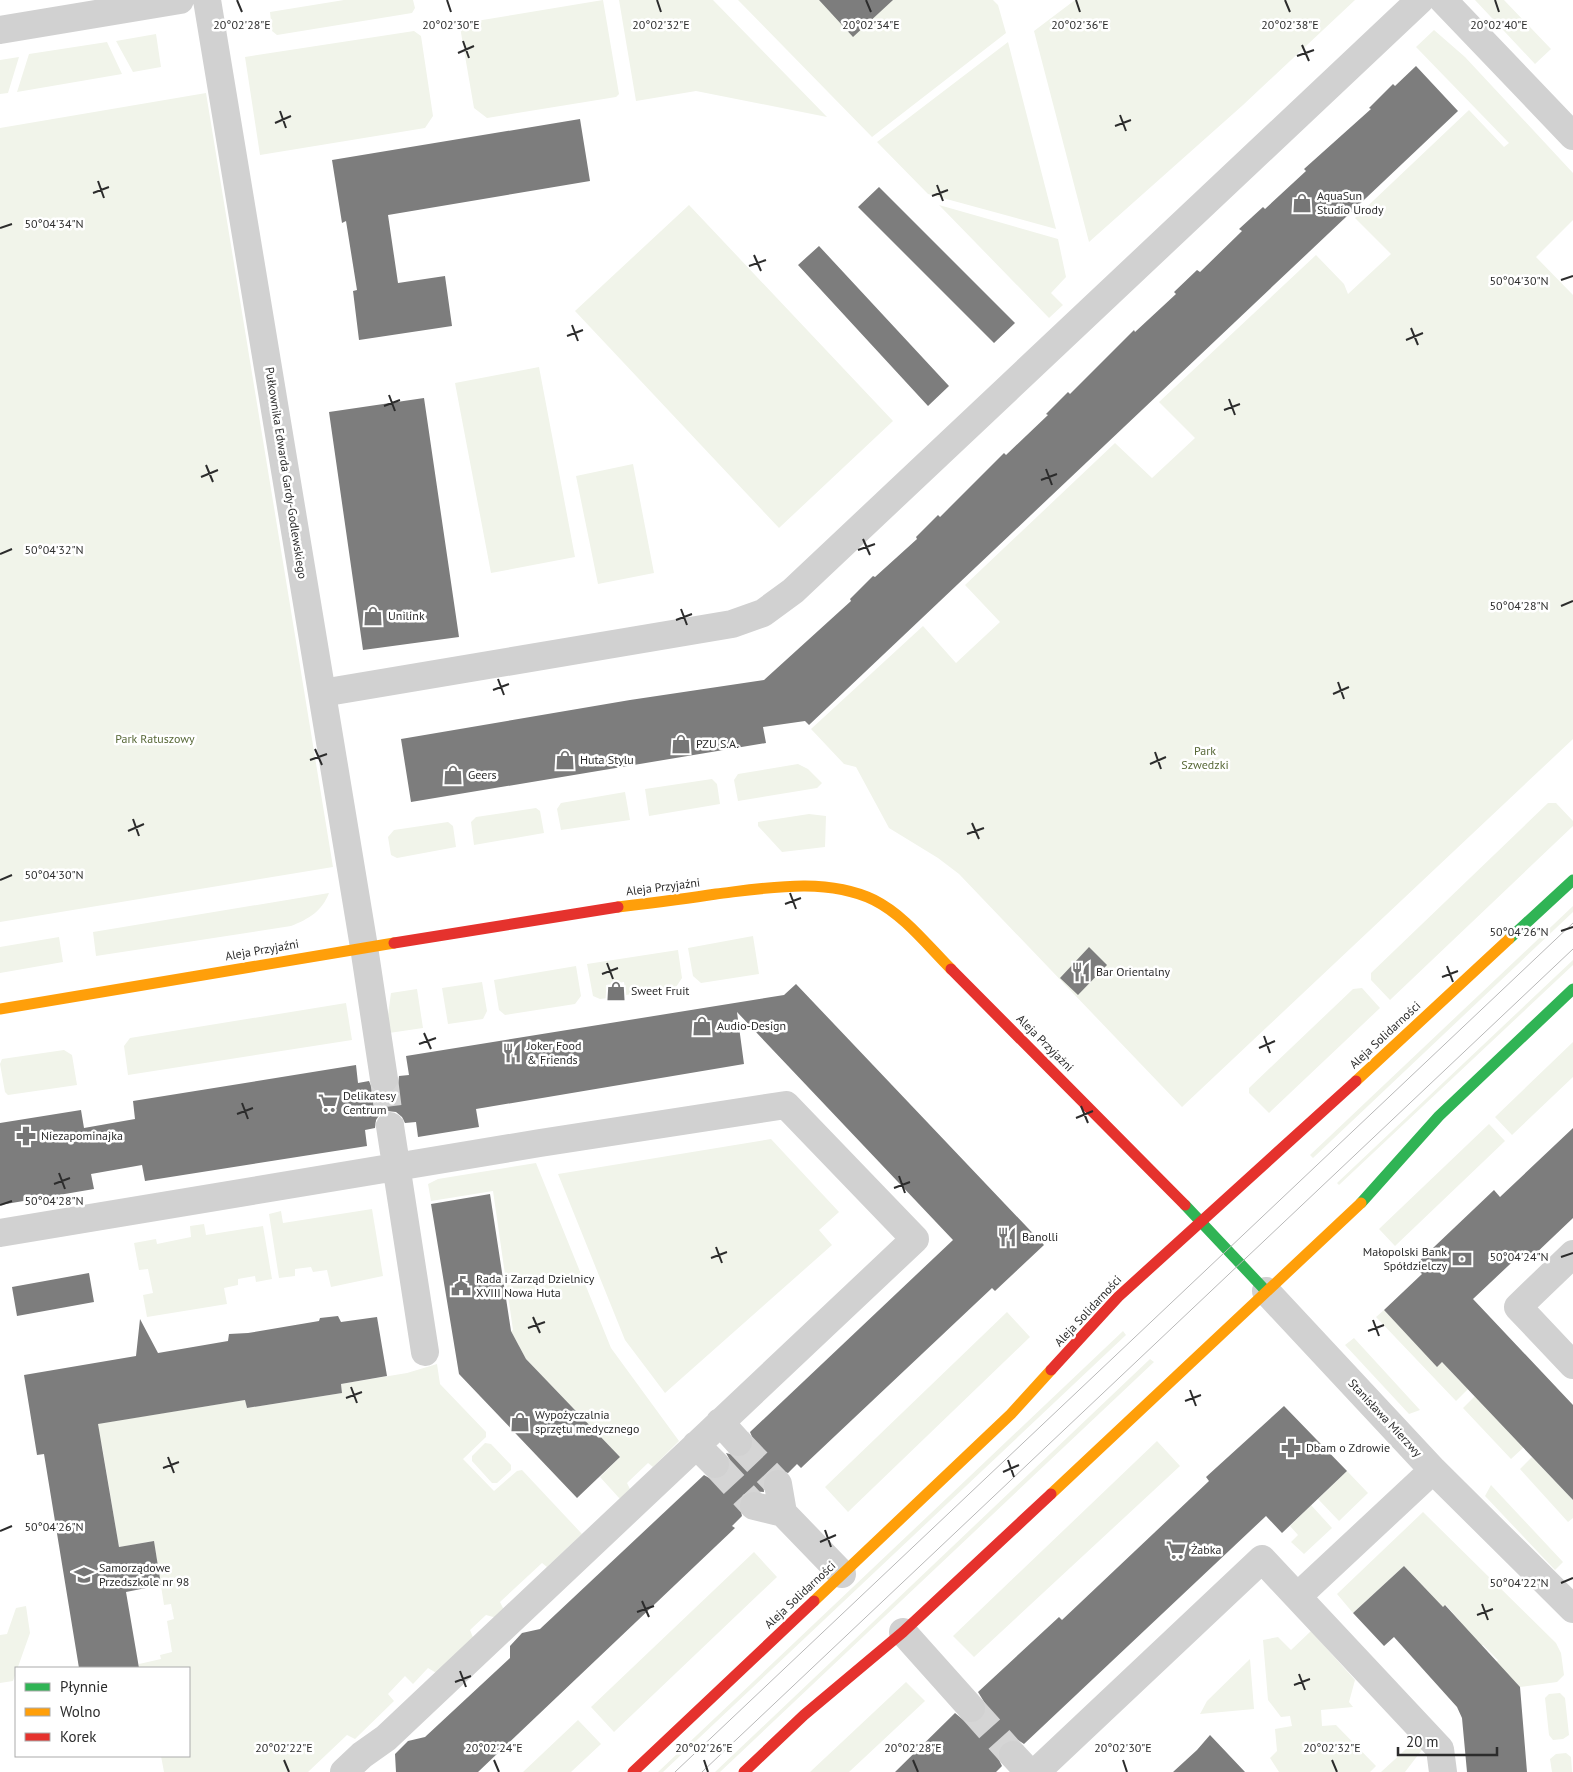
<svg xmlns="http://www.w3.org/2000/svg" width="1573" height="1772" font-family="'PT Sans',sans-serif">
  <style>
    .green { fill: #f1f4ea }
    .building { fill: #7d7d7d }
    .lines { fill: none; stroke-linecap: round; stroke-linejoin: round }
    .street-tunnel { stroke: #d5d5d5; stroke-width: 28; stroke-dasharray: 28 14; stroke-linecap: butt }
    .street { stroke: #d1d1d1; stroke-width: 28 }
    .fast { stroke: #30b455; stroke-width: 11 }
    .slow { stroke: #ff9f0a; stroke-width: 11 }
    .jam { stroke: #e5322d; stroke-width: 11 }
    .tram { stroke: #b8b8b8; stroke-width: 1 }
    .ticks { fill: none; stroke: #2c2c2c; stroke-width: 2 }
    .labels { text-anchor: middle; stroke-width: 5; stroke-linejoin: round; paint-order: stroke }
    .poi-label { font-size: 12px; fill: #2c2c2c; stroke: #fff; text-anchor: start }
    .street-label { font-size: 12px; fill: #2c2c2c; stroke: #fff }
    .park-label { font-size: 12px; fill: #586938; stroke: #fff }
    .ticks-label { font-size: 12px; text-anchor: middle; fill: #2c2c2c; stroke: #fff; stroke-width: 5; stroke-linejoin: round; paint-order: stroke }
  </style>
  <rect width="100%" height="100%" fill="#fff"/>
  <path class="green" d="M344,0h69l2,8 -3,5 -135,22 -5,-4 -2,-19z
    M603,0l16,94 -3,3 -129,21 -13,-10 -14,-81 4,-4z
    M619,0h94l114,117 -131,-26 -60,10z
    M738,0h255l5,5 8,28 -134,104z
    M1075,0h280l-112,105 -154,137 -55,-211z
    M1475,0h29l47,49 -16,15z
    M1434,30l31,27 108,116v47l-37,37 37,38v444l-391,368 -223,-233 -21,-16 -49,-30 -33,-61 -12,-3 -33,-35 112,-103 33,37 44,-41 -35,-37 150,-142 37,35 43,-40 -36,-36 157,-147 28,29 4,10 43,-40 -36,-36 114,-108 35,37 5,-4 -93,-96z
    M414,31l7,5 12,80 -8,12 -165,27 -15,-98z
    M156,34l5,33 -28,5 -17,-31z
    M107,42l15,32 -105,18 12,-38z
    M1008,42l48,187 -128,-35 -51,-52z
    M19,57l-11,36 -8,1v-34z
    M206,93l127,774 -333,55v-794z
    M689,205l204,216 -114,107 -204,-217z
    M939,205l119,34 8,38 -15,16 12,12 -14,13z
    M539,367l36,190 -84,16 -36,-190z
    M633,464l21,109 -56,11 -22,-108z
    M798,764l10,5 14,14 -5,5 -79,13 -4,-21 4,-6z
    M712,779l5,5 3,20 -71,12 -4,-27z
    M625,792l5,28 -69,10 -4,-21 4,-6z
    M1548,803h8l17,18v5l-183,174 -19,-20v-7z
    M536,808l4,3 4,22 -70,12 -3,-23 5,-5z
    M809,814l17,2 -1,31 -43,5 -24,-26v-4z
    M448,822l5,4 3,21 -59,11 -6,-3 -3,-18 6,-7z
    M329,893c-7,18 -20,26 -38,33l-195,30 -3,-24z
    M1573,906v6l-260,246 -3,-3z
    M753,936l6,38 -58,9 -8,-7 -5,-28z
    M59,937l4,25 -63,11v-26z
    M678,950l4,28 -6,9 -50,8 -2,-13 -18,3 2,13 -8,1 -7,-3 -6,-32z
    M1573,960v5l-234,220 -2,-2z
    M576,966l5,30 -6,8 -70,11 -6,-5 -5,-30z
    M482,982l5,29 -4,8 -35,5 -6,-36z
    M1362,988l18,20 -111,105 -20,-20v-5l104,-99z
    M417,989l6,39 -34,5 -2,-10 4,-30z
    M346,1003l6,37 -224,35 -4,-29 6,-8z
    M1573,1042v35l-61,58 -17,-18z
    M64,1050l8,5 5,30 -69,10 -3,-3 -5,-28 2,-5z
    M1489,1124l16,17 -110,105 -16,-17z
    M771,1139l68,73 -20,18 13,15 -167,148 -40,-53 -67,-166z
    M536,1163l75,185 68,93 -26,26 -5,-4 -21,20 3,6 -10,10 -20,-22 20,-20 -94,-98 -15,-28 2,-1 -20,-139 -62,10 -3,-17 10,-5z
    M372,1209l11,67 -52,11 -4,-17 -14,2 -2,-5 -16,2v7l-16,2 -10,-64 12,-3 2,12z
    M204,1224l2,11 57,-9 9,53 -16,3 -1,-6 -17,3v6l-14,3 3,16 -80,13 -4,-22 10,-2 -5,-24 -9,1 -5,-27 22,-4 1,5 34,-7 -1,-11z
    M1384,1310l53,56 5,-4 26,27 -12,12 -80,-84z
    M1007,1312l23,25 -182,175 -23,-25z
    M1123,1331l3,4 -463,437h-5z
    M1354,1338l66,72 -11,4 -64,-69z
    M1150,1359l4,3 -434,410h-5z
    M437,1364l3,20 46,48v5l-23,22 31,32 23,-20 5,-1 60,64 -35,33 -5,-4 -42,39 5,10 -8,6 -11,-3 -16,15 4,10 -36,34 -10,-6 -15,16 -8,-8 -17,18 6,7 -39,38 -8,-4 -39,37h-144l-3,-16h28v-88h-50v-4l22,-5 -1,-4 12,-3 -5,-31 7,-2 -3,-15 -7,1 -10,-64 -35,6 -17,-101 -7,-22 150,-24 2,8 95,-15 -1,-9 66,-11z
    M1475,1396l49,51 -13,12 -48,-51z
    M1157,1441l23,25 -206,191 -21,-21z
    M485,1443l6,1 20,21v5l-14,13h-5l-20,-22v-5z
    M1532,1457l41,43v18l-5,4 -48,-53z
    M1347,1471l21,22 -29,28 -21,-22z
    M1491,1485l72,77 -8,8 -70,-74z
    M1311,1505l21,23 -28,26 -13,-12 7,-7 -8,-9z
    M1423,1512l133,131 5,10 3,22 -7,7 -37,5 -24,-24 2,-3 -15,-15 -2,1 -22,-23 1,-2 -14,-16 -3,2 -39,-41 -51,47 -16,-19z
    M754,1552l23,25 -163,155 -23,-25z
    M26,1606l4,27 -17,48 -13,2v-48l7,-1 9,-26z
    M1311,1631l44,49 -6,22 4,5 -32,3 1,16 14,-1 40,41 -6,6h-91l-9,-14 7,-7 -2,-22 17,-3 -2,-10 -9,1 -13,-17 -5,-60 15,-3 13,13z
    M1250,1659l4,50 -54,5 7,-13z
    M906,1682l19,19 -76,71h-39z
    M1560,1693l5,5 4,37 -6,4 -10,1 -4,-5 -4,-37 4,-4z
    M578,1720l23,24 -30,28h-48z
    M1418,1738l7,8 -20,26h-24z
    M1566,1753l5,4 1,15h-20l-2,-13 6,-5z"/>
  <path class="building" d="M819,0h74l-40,37z
    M1416,66l42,45 -649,614 -4,-4 -42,6 3,16 -355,59 -10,-63 229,-39 134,-20 87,-79 -1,-2 23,-23 2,1 42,-38 -1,-2 22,-22 2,2 64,-64 2,2 42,-40 -2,-1 22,-22 2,2 64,-64 1,2 41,-38 -2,-2 23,-22 3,2 42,-41 -3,-2 24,-22 2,2 41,-38 -2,-2 67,-60 -2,-1 24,-24 2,2z
    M580,119l10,62 -202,34 10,68 47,-7 7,50 -93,14 -6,-49 4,-1 -11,-69 -4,2 -10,-63z
    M879,187l136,136 -21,20 -136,-136z
    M819,246l130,140 -21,20 -130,-141z
    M424,398l35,239 -96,13 -34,-238z
    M1089,947l18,18 -29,30 -18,-17z
    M796,984l248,261 -49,46 -3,-3 -191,180 -4,-4 -9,9 -12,-4 -8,3 -5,7 1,13 -14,-1 -7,4 -4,8 3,13 -10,10 3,2 -257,244h-82l-1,-18 13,-13 17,-4 85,-79v-12l12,-13 18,-4 164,-154 7,4h8l7,-4 4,-7v-8l-4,-7 15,4 8,-4 4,-6v-8l-3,-7 203,-192 -216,-228 7,52 -268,45 3,18 -61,10 -2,-15 -11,1 -3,-6 -6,-5 -9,-1 -7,3 -4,6 -1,8 -10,2 2,16 -222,35 -3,-16 -51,9 3,15 -94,16v-82l81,-13 3,18 51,-9 -2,-18 223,-36 2,18 11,-2 3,7 6,5 9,1 6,-3 5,-6 1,-9 10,-1 -3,-19 378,-61z
    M1573,1128v90l-41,39 -7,-7 -52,49 100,106v95l-131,-138 -5,5 -53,-57 38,-36 -8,-8 80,-76 6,7z
    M490,1194l21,137 15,28 94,98 -43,41 -118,-124 -28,-170z
    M89,1273l5,29 -77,14 -5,-29z
    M338,1316l3,6 36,-5 10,59 -46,8 1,9 -95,15 -2,-8 -147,24 21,123 35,-6 7,44 -35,7 13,76h-60l-35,-214 -7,1 -13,-80 112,-19 4,-37 18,34 70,-12 1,-7 19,-1 71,-12 1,-3z
    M1284,1406l63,65 -65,62 -16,-17 -242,228 -6,-4h-8l-8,4 -4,6v8l4,8 -6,6h-101l60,-59 12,10h8l7,-4 4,-7v-7l-8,-13 81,-75 3,3 147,-139 -3,-4z
    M1404,1566l39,41 2,-2 75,82 7,85h-60l-5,-54 -5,-11 -63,-70 -10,9 -31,-33z
    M1210,1735l35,37h-72l24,-22z"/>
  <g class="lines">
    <path class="street-tunnel" d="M384,1079l6,47
      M738,1442l40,42
      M715,1464l39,42
      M971,1708l42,47"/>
    <path class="street" d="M207,0l157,947 20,132
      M1443,0l130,136
      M0,30l180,-30
      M322,693l410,-69 31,-11 30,-22 627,-591
      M390,1126l35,226
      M0,1233l540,-90 246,-38 129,134 -529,499 -24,17 -18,17
      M1573,1254l-55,53 55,58
      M1266,1291l167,179 140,139
      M720,1422l18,20
      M696,1445l19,19
      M778,1484l5,29
      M754,1506l29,7 59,61
      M1298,1596l135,-126
      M903,1632l68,76
      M1013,1755l16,17
      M1036,1772l226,-213 178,190 3,23"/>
    <path class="fast" d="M1509,939l64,-59
      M1361,1203l78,-87 134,-127
      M1185,1205l81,86"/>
    <path class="slow" d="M618,907c33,-4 66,-8 98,-13 51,-6 110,-17 158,6 30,15 53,45 77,69
      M0,1009l394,-66
      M1356,1081l153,-142
      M1051,1494l310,-291
      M814,1601l197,-187 40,-44"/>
    <path class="jam" d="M394,943l224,-36
      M951,969l234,236
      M1051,1370l67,-73 238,-216
      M633,1772l181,-171
      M744,1772l60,-57 99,-83 148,-138"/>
    <path class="tram" d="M675,1772l898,-849
      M702,1772l871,-823"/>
  </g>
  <path class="ticks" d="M237,0l5,12M447,0l4,12M657,0l4,12M866,0l5,12M1076,0l4,12M1285,0l5,12M1495,0l4,12M463,41l6,17M1302,45l7,16M458,53l16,-7M1297,56l17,-6M280,111l6,17M1120,115l6,16M275,123l16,-7M1115,126l16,-6M98,181l6,17M937,185l6,16M93,193l16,-6M932,196l16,-6M0,228l12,-4M754,255l7,16M749,266l17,-6M1561,280l12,-4M572,325l6,16M1411,328l7,17M567,336l16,-6M1406,340l17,-7M389,395l6,16M1229,399l6,16M384,406l16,-6M1224,410l16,-6M206,465l7,17M1046,469l6,16M201,477l17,-7M1041,480l16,-6M863,539l7,16M858,550l17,-6M0,554l12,-5M1561,606l12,-5M681,609l6,16M676,620l16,-6M498,679l6,16M1338,682l6,17M493,690l16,-6M1333,694l16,-7M315,749l7,16M1155,752l6,17M310,760l17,-6M1150,764l16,-7M133,819l6,17M972,823l7,16M128,831l16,-7M967,834l17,-6M0,880l12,-5M790,893l6,16M785,904l16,-6M1561,931l12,-4M607,963l6,16M1447,966l6,16M602,974l16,-6M1442,977l16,-6M424,1033l7,16M1264,1036l6,17M419,1044l17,-6M1259,1048l16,-7M242,1103l6,16M1081,1106l7,17M237,1114l16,-6M1076,1118l17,-7M59,1173l6,16M899,1176l6,17M54,1184l16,-6M894,1188l16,-6M0,1205l12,-4M716,1247l6,16M1561,1257l12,-4M711,1258l16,-6M533,1317l7,16M1373,1320l6,16M528,1328l17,-6M1368,1331l16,-6M351,1387l6,16M1190,1390l6,16M346,1398l16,-6M1185,1401l16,-6M168,1457l6,16M1008,1460l6,17M163,1468l16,-6M1003,1472l16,-7M825,1530l6,17M0,1531l12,-5M820,1542l16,-7M1561,1583l12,-5M642,1601l7,16M1482,1604l6,16M637,1612l17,-6M1477,1615l16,-6M460,1671l6,16M1299,1674l6,16M455,1682l16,-6M1294,1685l16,-6M284,1760l5,12M494,1760l5,12M704,1760l4,12M913,1760l5,12M1123,1760l4,12M1332,1760l5,12"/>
  <defs>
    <symbol id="shop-bare" viewBox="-9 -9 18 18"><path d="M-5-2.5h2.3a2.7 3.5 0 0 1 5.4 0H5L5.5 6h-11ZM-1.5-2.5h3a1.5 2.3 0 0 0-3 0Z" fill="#767676" stroke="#fff" stroke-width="2.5" paint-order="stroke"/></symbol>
    <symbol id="restaurant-bare" viewBox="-9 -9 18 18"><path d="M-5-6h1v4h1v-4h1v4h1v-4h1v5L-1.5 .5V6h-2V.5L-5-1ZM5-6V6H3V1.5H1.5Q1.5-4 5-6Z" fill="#767676" stroke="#fff" stroke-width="2.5" paint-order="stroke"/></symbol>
    <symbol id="supermarket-bare" viewBox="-9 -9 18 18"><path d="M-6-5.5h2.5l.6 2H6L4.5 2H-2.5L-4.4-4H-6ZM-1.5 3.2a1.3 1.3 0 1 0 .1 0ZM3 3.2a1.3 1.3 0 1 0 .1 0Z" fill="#767676" stroke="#fff" stroke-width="2.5" paint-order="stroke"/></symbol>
    <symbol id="pharmacy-bare" viewBox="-9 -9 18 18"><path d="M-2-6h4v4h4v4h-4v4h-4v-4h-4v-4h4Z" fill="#767676" stroke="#fff" stroke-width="2.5" paint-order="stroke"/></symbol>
    <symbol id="bank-bare" viewBox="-9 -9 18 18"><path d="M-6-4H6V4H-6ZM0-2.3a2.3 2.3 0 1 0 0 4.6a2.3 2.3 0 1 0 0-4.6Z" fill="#767676" stroke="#fff" stroke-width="2.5" paint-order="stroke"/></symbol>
    <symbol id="civic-bare" viewBox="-9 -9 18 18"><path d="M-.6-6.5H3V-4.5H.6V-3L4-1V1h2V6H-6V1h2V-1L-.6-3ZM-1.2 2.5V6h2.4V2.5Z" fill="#767676" stroke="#fff" stroke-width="2.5" paint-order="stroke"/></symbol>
    <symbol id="school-bare" viewBox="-9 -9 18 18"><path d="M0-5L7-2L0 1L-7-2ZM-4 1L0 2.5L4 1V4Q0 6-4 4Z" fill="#767676" stroke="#fff" stroke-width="2.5" paint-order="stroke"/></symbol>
  </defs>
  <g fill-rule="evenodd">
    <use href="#shop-bare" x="1288" y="189" width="28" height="28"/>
    <use href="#shop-bare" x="359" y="602" width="28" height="28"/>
    <use href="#shop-bare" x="667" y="730" width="28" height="28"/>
    <use href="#shop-bare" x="551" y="746" width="28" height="28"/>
    <use href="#shop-bare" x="439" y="761" width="28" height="28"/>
    <use href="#restaurant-bare" x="1067" y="958" width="28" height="28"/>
    <use href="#shop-bare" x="602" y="977" width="28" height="28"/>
    <use href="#shop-bare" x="688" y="1012" width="28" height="28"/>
    <use href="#restaurant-bare" x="498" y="1039" width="28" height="28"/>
    <use href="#supermarket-bare" x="314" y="1089" width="28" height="28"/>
    <use href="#pharmacy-bare" x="12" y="1122" width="28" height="28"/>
    <use href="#restaurant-bare" x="993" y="1223" width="28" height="28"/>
    <use href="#bank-bare" x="1448" y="1245" width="28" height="28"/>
    <use href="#civic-bare" x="447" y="1272" width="28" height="28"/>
    <use href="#shop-bare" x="506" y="1408" width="28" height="28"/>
    <use href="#pharmacy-bare" x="1277" y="1434" width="28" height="28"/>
    <use href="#supermarket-bare" x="1162" y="1536" width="28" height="28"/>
    <use href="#school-bare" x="70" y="1561" width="28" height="28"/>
  </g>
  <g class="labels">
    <g class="poi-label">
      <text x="1317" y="200">AquaSun<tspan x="1317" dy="14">Studio Urody</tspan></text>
      <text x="388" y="620">Unilink</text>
      <text x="696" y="748">PZU S.A.</text>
      <text x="580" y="764">Huta Stylu</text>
      <text x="468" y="779">Geers</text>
      <text x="1096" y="976">Bar Orientalny</text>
      <text x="631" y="995">Sweet Fruit</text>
      <text x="717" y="1030">Audio-Design</text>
      <text x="527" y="1050">Joker Food<tspan x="527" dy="14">&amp; Friends</tspan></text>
      <text x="343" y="1100">Delikatesy<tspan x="343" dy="14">Centrum</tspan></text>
      <text x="41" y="1140">Niezapominajka</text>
      <text x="1022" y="1241">Banolli</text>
      <text x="1447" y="1256" text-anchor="end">Małopolski Bank<tspan x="1447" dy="14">Spółdzielczy</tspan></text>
      <text x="476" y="1283">Rada i Zarząd Dzielnicy<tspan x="476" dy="14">XVIII Nowa Huta</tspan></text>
      <text x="535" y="1419">Wypożyczalnia<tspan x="535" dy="14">sprzętu medycznego</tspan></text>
      <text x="1306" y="1452">Dbam o Zdrowie</text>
      <text x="1191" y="1554">Żabka</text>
      <text x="99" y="1572">Samorządowe<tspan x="99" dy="14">Przedszkole nr 98</tspan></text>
    </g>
    <g class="street-label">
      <text transform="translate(286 473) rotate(81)" y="4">Pułkownika Edwarda Gardy-Godlewskiego</text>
      <text transform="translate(663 887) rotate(-7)" y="4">Aleja Przyjaźni</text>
      <text transform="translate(262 950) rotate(-10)" y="4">Aleja Przyjaźni</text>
      <text transform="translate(1385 1035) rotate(-43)" y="4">Aleja Solidarności</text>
      <text transform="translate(1045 1043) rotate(45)" y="4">Aleja Przyjaźni</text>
      <text transform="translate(1088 1311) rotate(-47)" y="4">Aleja Solidarności</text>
      <text transform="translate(1385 1418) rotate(47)" y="4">Stanisława Mierzwy</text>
      <text transform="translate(800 1595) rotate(-43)" y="4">Aleja Solidarności</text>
    </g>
    <g class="park-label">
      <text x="155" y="743">Park Ratuszowy</text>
      <text x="1205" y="755">Park<tspan x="1205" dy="14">Szwedzki</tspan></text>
    </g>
  </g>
  <g class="ticks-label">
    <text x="242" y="29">20°02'28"E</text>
    <text x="451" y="29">20°02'30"E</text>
    <text x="661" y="29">20°02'32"E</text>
    <text x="871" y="29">20°02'34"E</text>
    <text x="1080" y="29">20°02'36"E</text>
    <text x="1290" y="29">20°02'38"E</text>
    <text x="1499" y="29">20°02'40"E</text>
    <text x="54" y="228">50°04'34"N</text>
    <text x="1519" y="285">50°04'30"N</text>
    <text x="54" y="554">50°04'32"N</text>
    <text x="1519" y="610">50°04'28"N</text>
    <text x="54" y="879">50°04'30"N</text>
    <text x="1519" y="936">50°04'26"N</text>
    <text x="54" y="1205">50°04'28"N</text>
    <text x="1519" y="1261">50°04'24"N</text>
    <text x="54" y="1531">50°04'26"N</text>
    <text x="1519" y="1587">50°04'22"N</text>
    <text x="284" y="1752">20°02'22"E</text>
    <text x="494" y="1752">20°02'24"E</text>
    <text x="704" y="1752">20°02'26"E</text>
    <text x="913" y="1752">20°02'28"E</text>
    <text x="1123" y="1752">20°02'30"E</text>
    <text x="1332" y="1752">20°02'32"E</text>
  </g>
  <rect x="15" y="1667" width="175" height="90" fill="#ffffff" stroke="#ababab"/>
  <rect x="25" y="1683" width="25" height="8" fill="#30b455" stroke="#ababab"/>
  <text x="60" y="1692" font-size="15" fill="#2c2c2c">Płynnie</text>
  <rect x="25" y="1708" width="25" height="8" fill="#ff9f0a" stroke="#ababab"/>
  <text x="60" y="1717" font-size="15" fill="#2c2c2c">Wolno</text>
  <rect x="25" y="1733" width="25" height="8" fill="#e5322d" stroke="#ababab"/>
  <text x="60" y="1742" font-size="15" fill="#2c2c2c">Korek</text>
  <path d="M1398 1747v8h99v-8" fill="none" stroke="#2c2c2c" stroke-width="2.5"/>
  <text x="1406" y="1747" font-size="15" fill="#2c2c2c" stroke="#ffffff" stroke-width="4" paint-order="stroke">20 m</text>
</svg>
